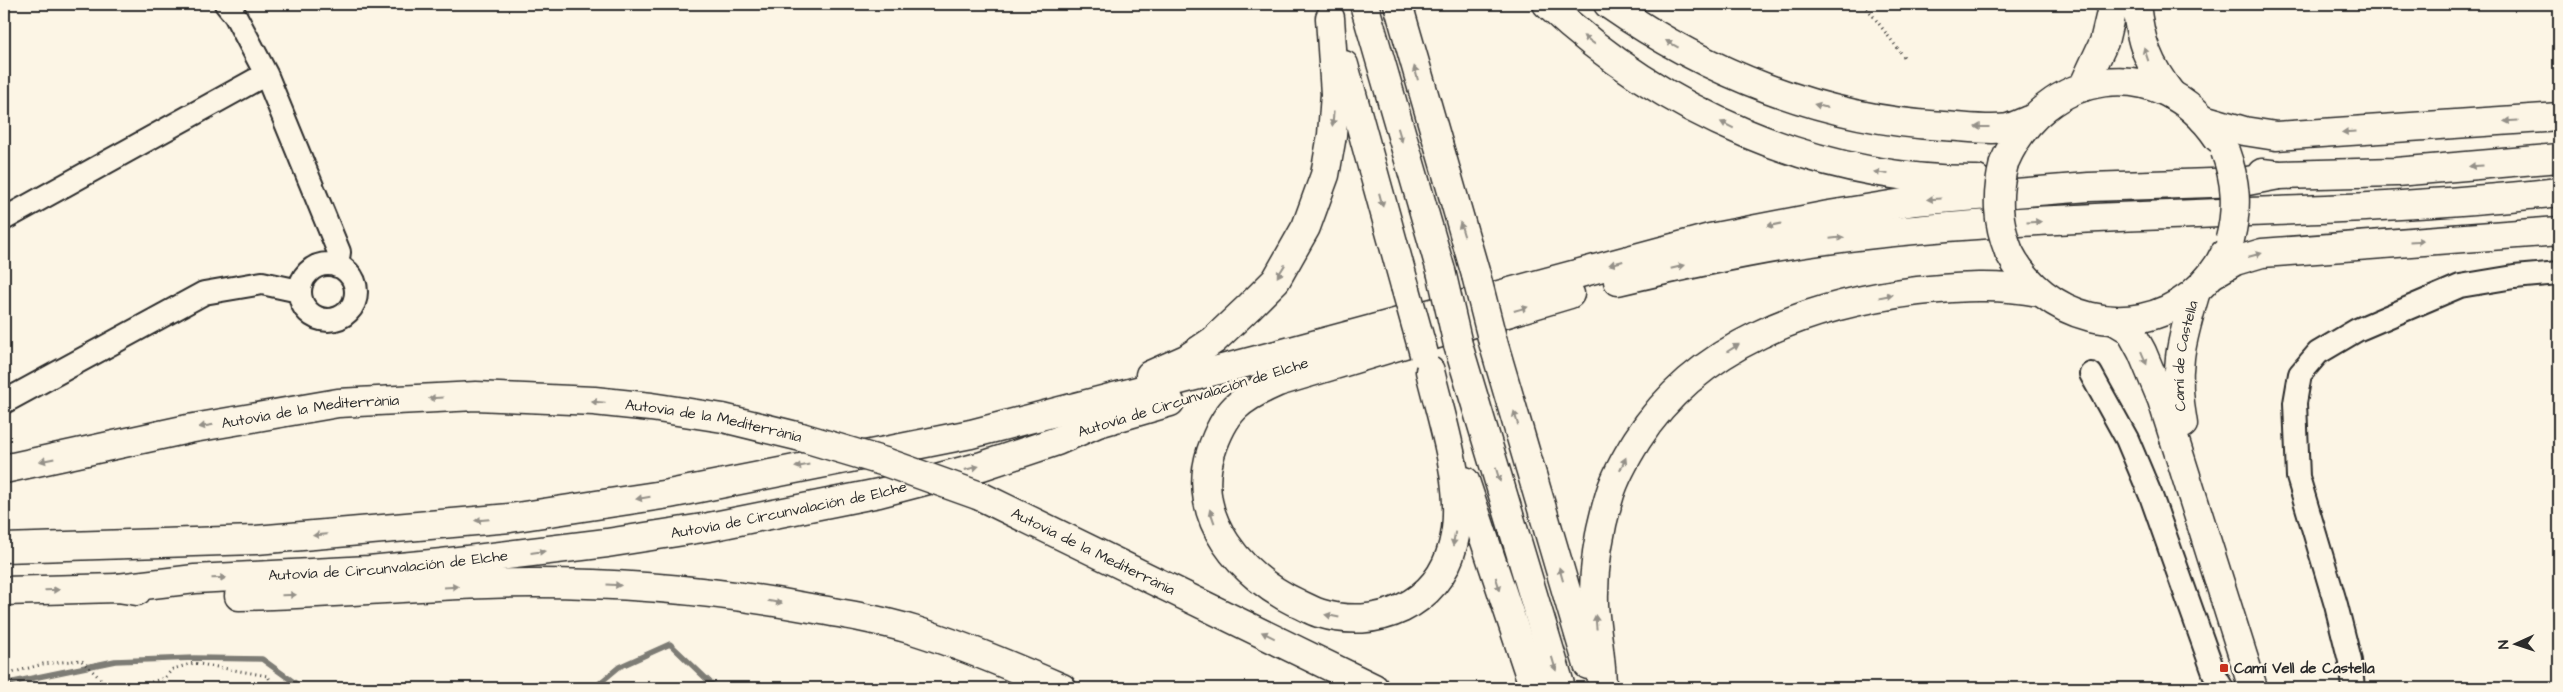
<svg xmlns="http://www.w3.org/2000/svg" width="2563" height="692" font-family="'Architects Daughter',sans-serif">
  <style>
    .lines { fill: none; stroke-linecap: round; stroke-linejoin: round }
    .stream { stroke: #7d7b74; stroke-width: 5.5 }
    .minor-casing { stroke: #2b2b2b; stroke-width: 26 }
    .major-casing { stroke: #2b2b2b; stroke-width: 31 }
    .highway-casing { stroke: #2b2b2b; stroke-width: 31 }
    .path { stroke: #2b2b2b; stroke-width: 3; stroke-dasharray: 1 4; stroke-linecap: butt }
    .minor { stroke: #fcf5e5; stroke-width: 22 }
    .major { stroke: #fcf5e5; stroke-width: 28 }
    .highway { stroke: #fcf5e5; stroke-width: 28 }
    .major-bridge-casing { stroke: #2b2b2b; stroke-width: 31; stroke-linecap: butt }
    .highway-bridge-casing { stroke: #2b2b2b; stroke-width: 31; stroke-linecap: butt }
    .major-bridge { stroke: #fcf5e5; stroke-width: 28 }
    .highway-bridge { stroke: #fcf5e5; stroke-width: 28 }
    .oneway { fill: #949088 }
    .poi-dot { fill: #c8321e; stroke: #fcf5e5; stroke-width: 2 }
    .labels { text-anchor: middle; stroke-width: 5; stroke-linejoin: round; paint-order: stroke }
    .street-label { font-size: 15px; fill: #2b2b2b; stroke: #fcf5e5 }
    .poi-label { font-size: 15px; font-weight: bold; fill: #2b2b2b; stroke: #fcf5e5; text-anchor: start }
  </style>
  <rect width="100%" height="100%" fill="#fcf5e5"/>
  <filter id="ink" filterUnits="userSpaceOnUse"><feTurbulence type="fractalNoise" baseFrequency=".02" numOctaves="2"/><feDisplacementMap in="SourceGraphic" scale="10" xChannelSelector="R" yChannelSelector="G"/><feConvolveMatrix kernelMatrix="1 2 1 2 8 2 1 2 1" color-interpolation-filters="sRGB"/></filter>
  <g filter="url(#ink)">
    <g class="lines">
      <path class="stream" d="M4,684l111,-23 79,-3 68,1 40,29
        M594,688l25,-21 51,-23 46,44"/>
      <defs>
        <path id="minor" d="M226,4l9,11 31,59 73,178 -2,14
          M4,219l262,-145
          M300 292a28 28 0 1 1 56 0a28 28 0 1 1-56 0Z
          M2091,374l36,65 24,57 64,180 7,12
          M4,402l200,-109 58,-10 37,8
          M2353,688l-3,-27 -14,-56 -38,-128 -3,-74 5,-29 18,-21 39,-23 103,-44 54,-9 45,-4"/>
        <g id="major">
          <path d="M2136,4c4,37 12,61 36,91"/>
          <path d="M2083,87l21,-45 9,-38"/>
          <path d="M2004,163c40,-94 155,-113 214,-25"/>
          <path d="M2009,252c34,67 121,91 182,43 13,-11 26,-25 33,-41"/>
          <path d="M2115,321l15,9 12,22 20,48 91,288"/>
          <path id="s1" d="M2183,424c-10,-54 -2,-82 13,-133"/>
        </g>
        <g id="highway">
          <path d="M1364,4l77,267"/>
          <path d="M1398,4l78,271"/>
          <path d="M1547,4c115,108 270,177 430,176"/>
          <path d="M1608,4c99,69 214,115 335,122 21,1 45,5 65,2 7,-2 15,-6 21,-8"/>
          <path d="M1344,65l61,221"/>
          <path d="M2203,119l41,12 32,5 283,-19"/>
          <path d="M2262,173l17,2 117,-3 163,-14"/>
          <path d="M2211,275l24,-14 27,-8 297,-22"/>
          <path d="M1618,281c71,-17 143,-33 215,-42 241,-31 485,-20 726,-47"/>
          <path d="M1493,342l95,323"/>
          <path d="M1458,345l103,343"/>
          <path d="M1430,371c12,51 37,121 23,174 -15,60 -76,86 -134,68 -7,-2 -13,-6 -20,-9 -57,-27 -109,-85 -88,-152 14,-42 28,-53 67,-70l292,-88"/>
          <path d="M1150,375l36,-16 28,-19 36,-34 26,-26 30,-53 19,-52 7,-40 3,-41 -5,-76"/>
          <path id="s2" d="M4,469l184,-40 150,-26 138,-7 118,5 57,6 72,11 78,19"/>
          <path d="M1465,481l69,207"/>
          <path id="s3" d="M980,496l394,192"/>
          <path d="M4,548l252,-8 254,-22 159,-24 302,-60 309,-80 430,-116 119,-23 86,-14 174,-14 153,-5 37,-7"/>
          <path id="s4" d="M118,588l77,-9 174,-9 73,-7 165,-20 102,-16 170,-34 103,-27 75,-25 41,-18 72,-21"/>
          <path d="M4,591l114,-3 19,3"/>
          <path d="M239,596c98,-2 197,-13 295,-13 93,0 185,8 276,25 35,6 70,12 103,22 51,16 100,37 149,58"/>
          <path d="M1602,688c0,-28 -6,-55 -8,-83 -1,-38 5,-75 16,-111 6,-19 17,-38 27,-54 61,-96 173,-136 281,-149 40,-4 81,-7 121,1"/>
        </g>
      </defs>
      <use href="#minor" class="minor-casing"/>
      <use href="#major" class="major-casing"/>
      <use href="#highway" class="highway-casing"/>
      <path class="path" d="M1864,4l40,53
        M4,675l39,-11 38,-4 27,26 38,-2 18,-6 9,-9 21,-6 74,13 6,12"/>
      <use href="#minor" class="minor"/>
      <use href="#major" class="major"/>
      <use href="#highway" class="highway"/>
      <defs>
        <path id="major-bridge" d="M2225,151c11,30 13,56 5,88
          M2004,163c-8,32 -7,59 5,89"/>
        <path id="highway-bridge" d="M1441,271l17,74
          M1476,275l17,67
          M1405,286l19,68
          M801,437l84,25 95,34"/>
      </defs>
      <use href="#major-bridge" class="major-bridge-casing"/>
      <use href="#highway-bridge" class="highway-bridge-casing"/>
      <use href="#major-bridge" class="major-bridge"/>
      <use href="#highway-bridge" class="highway-bridge"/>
    </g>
    <defs><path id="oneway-solid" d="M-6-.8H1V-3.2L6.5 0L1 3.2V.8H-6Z" transform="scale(1.25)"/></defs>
    <g class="oneway">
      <use href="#oneway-solid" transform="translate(1589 40) rotate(-144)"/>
      <use href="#oneway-solid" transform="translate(1672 44) rotate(-151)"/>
      <use href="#oneway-solid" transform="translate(2146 54) rotate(-108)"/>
      <use href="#oneway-solid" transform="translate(1416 73) rotate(-105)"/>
      <use href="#oneway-solid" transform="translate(1821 106) rotate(-165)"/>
      <use href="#oneway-solid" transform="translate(1333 119) rotate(95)"/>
      <use href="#oneway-solid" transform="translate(2511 121) rotate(176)"/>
      <use href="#oneway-solid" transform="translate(1727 125) rotate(-154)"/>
      <use href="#oneway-solid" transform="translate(1982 127) rotate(-180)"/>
      <use href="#oneway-solid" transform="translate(2349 132) rotate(177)"/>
      <use href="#oneway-solid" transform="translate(1400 135) rotate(73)"/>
      <use href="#oneway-solid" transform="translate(2476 166) rotate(176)"/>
      <use href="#oneway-solid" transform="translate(1881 173) rotate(-172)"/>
      <use href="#oneway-solid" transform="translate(1934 199) rotate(176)"/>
      <use href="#oneway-solid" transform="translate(1381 200) rotate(75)"/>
      <use href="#oneway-solid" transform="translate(2034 222) rotate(-4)"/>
      <use href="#oneway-solid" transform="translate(1774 225) rotate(169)"/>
      <use href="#oneway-solid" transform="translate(1462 229) rotate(-107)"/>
      <use href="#oneway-solid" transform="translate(1837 238) rotate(-6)"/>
      <use href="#oneway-solid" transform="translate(2417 241) rotate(-4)"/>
      <use href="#oneway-solid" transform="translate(2255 255) rotate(-15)"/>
      <use href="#oneway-solid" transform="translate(1616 263) rotate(165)"/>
      <use href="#oneway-solid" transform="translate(1678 267) rotate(-13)"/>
      <use href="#oneway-solid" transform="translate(1281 271) rotate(122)"/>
      <use href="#oneway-solid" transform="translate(1886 296) rotate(-11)"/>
      <use href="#oneway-solid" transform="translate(1521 309) rotate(-16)"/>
      <use href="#oneway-solid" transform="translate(1733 348) rotate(-32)"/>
      <use href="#oneway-solid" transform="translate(2144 358) rotate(67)"/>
      <use href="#oneway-solid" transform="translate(436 398) rotate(177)"/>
      <use href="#oneway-solid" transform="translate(598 402) rotate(-175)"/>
      <use href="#oneway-solid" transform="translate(1516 418) rotate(-107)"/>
      <use href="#oneway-solid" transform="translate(206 426) rotate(170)"/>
      <use href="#oneway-solid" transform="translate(47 460) rotate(168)"/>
      <use href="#oneway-solid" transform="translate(1623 464) rotate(-66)"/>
      <use href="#oneway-solid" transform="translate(802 466) rotate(169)"/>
      <use href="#oneway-solid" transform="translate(972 468) rotate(-15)"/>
      <use href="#oneway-solid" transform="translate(1498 475) rotate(73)"/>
      <use href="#oneway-solid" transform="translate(643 498) rotate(171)"/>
      <use href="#oneway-solid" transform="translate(1212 516) rotate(-109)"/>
      <use href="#oneway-solid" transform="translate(482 520) rotate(175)"/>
      <use href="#oneway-solid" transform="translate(320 535) rotate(175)"/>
      <use href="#oneway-solid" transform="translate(1454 539) rotate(99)"/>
      <use href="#oneway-solid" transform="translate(538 552) rotate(-7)"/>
      <use href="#oneway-solid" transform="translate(1561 574) rotate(-106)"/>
      <use href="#oneway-solid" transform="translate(219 578) rotate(-2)"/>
      <use href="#oneway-solid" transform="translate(1498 584) rotate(72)"/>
      <use href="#oneway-solid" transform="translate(614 585) rotate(3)"/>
      <use href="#oneway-solid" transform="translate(451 587) rotate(-3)"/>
      <use href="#oneway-solid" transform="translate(52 590) rotate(-1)"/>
      <use href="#oneway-solid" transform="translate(289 595) rotate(-1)"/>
      <use href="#oneway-solid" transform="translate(775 602) rotate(9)"/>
      <use href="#oneway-solid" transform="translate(1332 616) rotate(-169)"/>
      <use href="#oneway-solid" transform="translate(1596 622) rotate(-95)"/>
      <use href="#oneway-solid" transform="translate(1268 635) rotate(-154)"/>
      <use href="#oneway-solid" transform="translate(1554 664) rotate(73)"/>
    </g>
  </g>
  <rect class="poi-dot" x="2219" y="663" width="10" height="10" rx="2.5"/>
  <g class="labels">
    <g class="street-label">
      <text dy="5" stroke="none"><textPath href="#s1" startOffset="69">Camí de Castella</textPath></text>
      <text transform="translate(1193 397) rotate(-17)" y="5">Autovía de Circunvalación de Elche</text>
      <text dy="5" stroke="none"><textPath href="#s2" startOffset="312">Autovia de la Mediterrània</textPath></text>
      <text dy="5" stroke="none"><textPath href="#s2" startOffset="718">Autovia de la Mediterrània</textPath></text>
      <text dy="5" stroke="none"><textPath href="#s4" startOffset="676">Autovía de Circunvalación de Elche</textPath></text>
      <text dy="5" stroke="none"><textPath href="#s3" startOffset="126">Autovia de la Mediterrània</textPath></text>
      <text dy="5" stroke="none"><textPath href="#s4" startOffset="271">Autovía de Circunvalación de Elche</textPath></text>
    </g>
    <g class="poi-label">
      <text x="2234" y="673">Camí Vell de Castella</text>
    </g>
  </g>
  <rect width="2563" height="692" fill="none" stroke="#fcf5e5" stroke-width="20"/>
  <rect x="10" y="10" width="2543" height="672" fill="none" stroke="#2b2b2b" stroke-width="2" filter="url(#ink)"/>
  <g transform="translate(2516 644) rotate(267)" stroke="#fcf5e5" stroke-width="4" paint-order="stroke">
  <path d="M0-4L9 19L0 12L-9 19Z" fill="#2b2b2b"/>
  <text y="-8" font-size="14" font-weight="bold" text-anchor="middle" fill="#2b2b2b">N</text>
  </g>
</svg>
